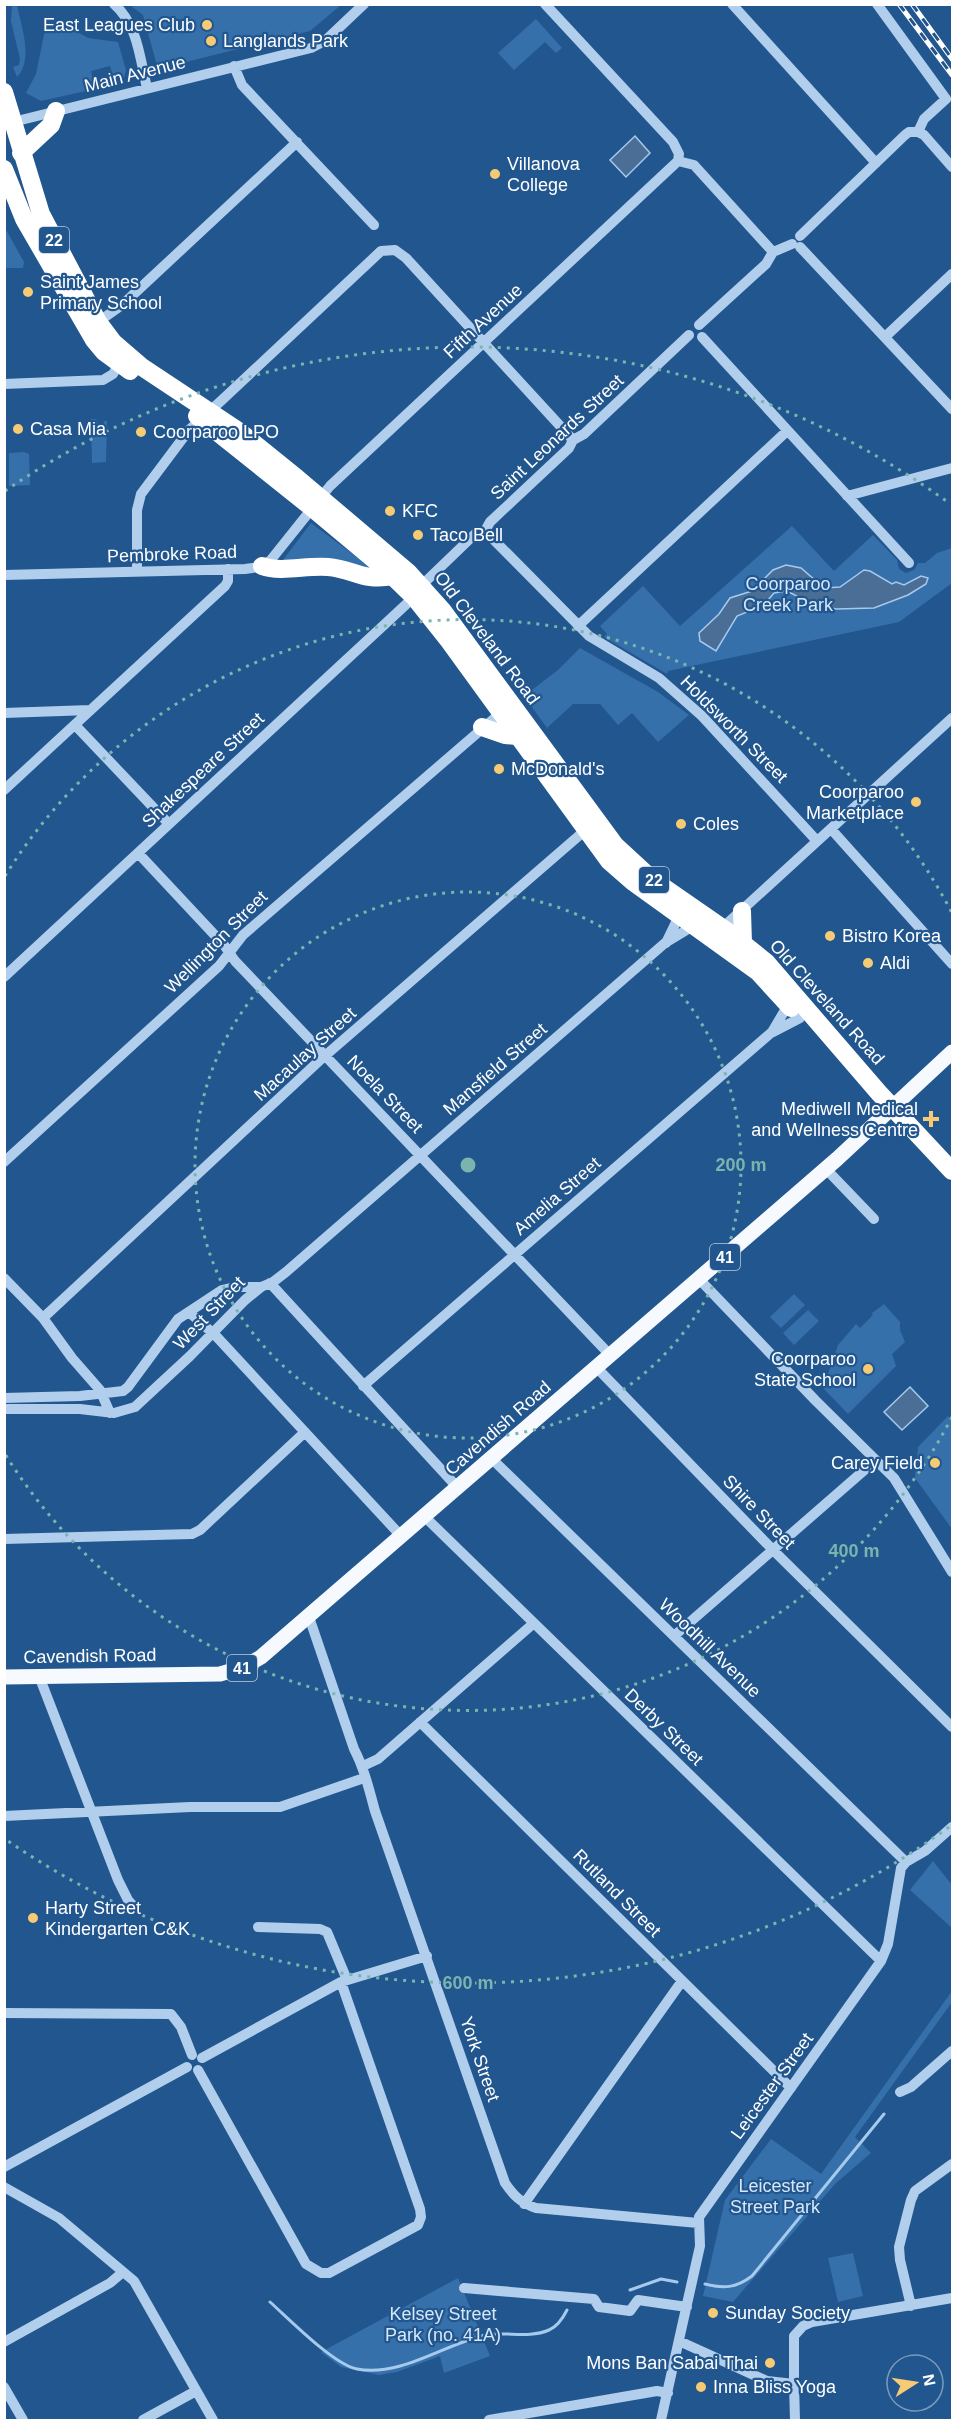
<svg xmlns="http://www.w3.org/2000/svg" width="957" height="2425" font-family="Arial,sans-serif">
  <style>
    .green { fill: #3670ab }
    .water { fill: #4a6e95; stroke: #a5caed; stroke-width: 1.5 }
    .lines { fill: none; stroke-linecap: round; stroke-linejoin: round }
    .stream { stroke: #a5caed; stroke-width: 3 }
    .minor { stroke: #b1ceec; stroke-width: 10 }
    .major { stroke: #f6faff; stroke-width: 15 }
    .highway { stroke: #fff; stroke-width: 18 }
    .rail-casing { stroke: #fff; stroke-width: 5 }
    .rail { stroke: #22568e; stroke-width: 3; stroke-dasharray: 9; stroke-linecap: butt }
    .ring { fill: none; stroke: #7bb4af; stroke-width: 3; stroke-dasharray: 3 6 }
    .poi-dot { fill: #f7cb74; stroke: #22568e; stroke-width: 2 }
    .labels { text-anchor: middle; stroke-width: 4.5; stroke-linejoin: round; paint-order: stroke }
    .shield { fill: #22568e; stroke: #bdccdd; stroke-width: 1.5 }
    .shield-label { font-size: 16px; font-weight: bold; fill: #fff }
    .poi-label { font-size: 18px; fill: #fff; stroke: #22568e; text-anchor: start }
    .street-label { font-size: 18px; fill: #fff; stroke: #22568e }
    .park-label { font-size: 18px; fill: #d6e7f9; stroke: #22568e }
    .centre { fill: #7bb4af; stroke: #22568e; stroke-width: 3 }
    .ring-label { font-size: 18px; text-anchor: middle; font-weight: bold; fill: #7bb4af; stroke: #22568e; stroke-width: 4.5; stroke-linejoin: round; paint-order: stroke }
  </style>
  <rect width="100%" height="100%" fill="#22568e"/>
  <path class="green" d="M12,5h5c4,21 17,54 0,72l-4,-10 6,-2 1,-6 -9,-38z
    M130,5h211l-31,26 -152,38 -15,-54z
    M536,19l26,29 -6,5 -11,-11 -31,28 -16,-17z
    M56,22l8,2 24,14 30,4 8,28 -2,8 -9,6 -5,-18 -19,5 4,18 -54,12 -15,-8 10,-19 9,-44 4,-6z
    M5,228l19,34 -1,6h-18z
    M91,419h5l3,6h4l1,-4h3l-1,41 -14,1z
    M24,452l5,2 1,31 -21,1v-33z
    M311,523l59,44 8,6 -98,-9z
    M792,526l42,45 39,-36 24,25 2,9 7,4 8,-3 4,-7h7l12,-10 15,-5v35l-53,39 -231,49 -1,3 -63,-37 3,-3 -7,-8 43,-40 37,40z
    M580,648l78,44 31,23 -31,27 -26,-29 -14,12 -18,-21h-27l-26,24 -23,-32 34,-26z
    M794,1294l11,11 -24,23 -11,-11z
    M884,1304l16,18v8l5,12 -13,12 4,12 -48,48 -25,-26 15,-43 18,-21 4,4 13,-13 -2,-1z
    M808,1310l11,11 -25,24 -11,-12z
    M948,1416l4,5v108l-37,-51 3,-31z
    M933,1861l19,24v43l-42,-38z
    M952,1991v11l-97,135 16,16 -36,31 -102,118 -30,-6 22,-96 46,-61 50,35z
    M853,2253l10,43 -25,6 -10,-44z
    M458,2278l32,78 -46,17 -4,-17 -43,16 -18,3 -38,-8 -20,-15z"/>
  <path class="water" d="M635,136l15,17 -24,24 -16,-17z
    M786,565l15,3 23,20 16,-1 24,-17 6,1 22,13 4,-2 8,3 17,-9 7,2 -2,6 -18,11 -34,13 -38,1 -26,-6 -23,-12 -13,2 -10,12 -27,11 -21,35 -16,-10 -1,-8 20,-19 11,-16 22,-7 21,-21z
    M910,1387l18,19 -26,24 -18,-18z"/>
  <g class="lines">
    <path class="stream" d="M705,2284c19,5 31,4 47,-8l132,-162
      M630,2290l31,-11 16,3
      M270,2302c19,17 64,63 87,67 44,8 86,-24 128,-34 21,-4 43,4 64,-5 7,-3 14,-12 18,-20"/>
    <path class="minor" d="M114,4c24,21 26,55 33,84
      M545,4l128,138 6,12 -1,7
      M732,4l144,159
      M877,4l69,95 -22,20 -6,13
      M234,66l8,19 132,140
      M9,123l302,-75 15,-8 38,-36
      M918,132l6,3 28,32
      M678,161l16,4 79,87
      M800,236l105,-101 4,-3h9
      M800,247l152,162
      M98,322l24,-17 175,-163
      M699,325l67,-61 7,-12 19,-8
      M886,336l66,-62
      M702,337l207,226
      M4,384l99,-4 10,-6 9,-15
      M847,496l105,-28
      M485,531l104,105 70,42 43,38 115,125
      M485,531l5,-9 79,-74 4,-8 11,-6 105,-99
      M137,572v-62l4,-16 48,-64 33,-30 159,-149 14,-1 11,8 167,182
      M4,575l241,-6 14,-2 11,-6 60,-75 348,-325
      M578,626l209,-195
      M4,713l86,-3
      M75,725l94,99
      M4,790l221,-204 3,-5v-12
      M831,829l121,135
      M138,853l86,92 11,16 376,395
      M720,930l232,-212
      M666,943l13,-27
      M4,977l381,-353 29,-27 8,-12 54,-52 9,-2
      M773,1032l27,-14
      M4,1162l215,-196 24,-31 261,-225
      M826,1169l48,50
      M4,1278l39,40 29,40 28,32 10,23
      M699,1279l117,122 78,77 58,94
      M270,1283l188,205
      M190,1313l26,23 186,201
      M43,1318l276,-257 270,-234
      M597,1368l175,181 180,178
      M363,1386l409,-354 16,-27
      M4,1398l76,-2 43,-5 5,-4 50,-68 44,-29 13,-3h26
      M4,1409h76l34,4 21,-6 55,-51 55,-56 16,-13 12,-5 13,-10 379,-329 28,-17
      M492,1459l414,403
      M425,1517l456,444
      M4,1539l188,-5 8,-4 105,-98
      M309,1617l45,132c10,19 15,40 21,62l130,372c9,13 16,20 31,25l162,15
      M674,1636l202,-176
      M39,1676l79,204 10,20 8,9
      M420,1722l371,366
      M363,1766l15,-7 156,-136
      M4,1816l186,-9h90l84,-29
      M258,1927l62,2 7,3 20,48
      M4,2013l167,1 10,13 11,28
      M202,2058l139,-76 86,-26
      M198,2070l108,194 15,9h8l89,-48 3,-8 -1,-8 -79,-227
      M900,2092l11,-5 41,-36
      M4,2167l183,-100
      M4,2187l55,31 75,63 79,139
      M524,2204l158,-223
      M464,2288l130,11 5,8 31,4 8,-11 49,7
      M911,2306l-11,-46 -1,-13 12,-47 4,-9 37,-27
      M679,2341l88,40 27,3 1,36
      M4,2342l106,-59 13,-11
      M794,2384v-48l9,-10 9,-4 140,-24
      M4,2387l19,33
      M143,2420l53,-29
      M489,2420l168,-29 11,2
      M661,2420l39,-174 -1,-29 182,-256 7,-17 13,-76 5,-6 19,-11 27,-24"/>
    <path class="major" d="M4,1677l216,-3 24,-7 17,-10 576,-498 115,-107"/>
    <path class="highway" d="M4,92l37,122 57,108 15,20 29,25 98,65 57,46 111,94 35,39 172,234 38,35 78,54 35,28 113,131 73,78
      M21,153l30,-28 5,-14
      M4,169l20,50 70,121 10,12 26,19
      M197,416l114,91 72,60 31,30 35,44 160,220 24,21 125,90 33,36
      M262,566c20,7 44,-1 66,1 26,2 35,15 65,9
      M482,727l23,8 12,1
      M742,911l1,32"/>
    <defs>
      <path id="rail" d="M899,4l53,71
        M912,4l40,55"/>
    </defs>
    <use href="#rail" class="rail-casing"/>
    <use href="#rail" class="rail"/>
  </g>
  <g class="ring">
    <circle cx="468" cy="1165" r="273"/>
    <path d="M952 1417A546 546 0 0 1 5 1454M5 876A546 546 0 0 1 952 913"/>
    <path d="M949 1827A818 818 0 0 1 5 1839M5 491A818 818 0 0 1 949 503"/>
  </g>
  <g class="poi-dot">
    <circle cx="207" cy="25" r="6"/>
    <circle cx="211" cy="41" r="6"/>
    <circle cx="495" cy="174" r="6"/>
    <circle cx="28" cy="292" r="6"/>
    <circle cx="18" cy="429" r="6"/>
    <circle cx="141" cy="432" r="6"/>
    <circle cx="390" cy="511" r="6"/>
    <circle cx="418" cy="535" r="6"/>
    <circle cx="499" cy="769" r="6"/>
    <circle cx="916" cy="802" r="6"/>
    <circle cx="681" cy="824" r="6"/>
    <circle cx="830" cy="936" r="6"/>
    <circle cx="868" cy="963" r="6"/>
    <path d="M928 1110h6v6h6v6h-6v6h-6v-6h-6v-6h6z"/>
    <circle cx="868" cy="1369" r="6"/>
    <circle cx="935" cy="1463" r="6"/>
    <circle cx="33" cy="1918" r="6"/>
    <circle cx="713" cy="2313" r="6"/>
    <circle cx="770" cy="2363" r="6"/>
    <circle cx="701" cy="2387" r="6"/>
  </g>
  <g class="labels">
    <g class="shield">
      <rect x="39" y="227" width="30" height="26" rx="4.5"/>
      <rect x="639" y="867" width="30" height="26" rx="4.5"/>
      <rect x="710" y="1244" width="30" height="26" rx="4.5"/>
      <rect x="227" y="1655" width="30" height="26" rx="4.5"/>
    </g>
    <g class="shield-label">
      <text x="54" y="246">22</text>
      <text x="654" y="886">22</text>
      <text x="725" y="1263">41</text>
      <text x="242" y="1674">41</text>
    </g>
    <g class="poi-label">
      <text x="195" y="31" text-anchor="end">East Leagues Club</text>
      <text x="223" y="47">Langlands Park</text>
      <text x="507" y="170">Villanova<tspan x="507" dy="21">College</tspan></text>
      <text x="40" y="288">Saint James<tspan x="40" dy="21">Primary School</tspan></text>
      <text x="30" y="435">Casa Mia</text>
      <text x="153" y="438">Coorparoo LPO</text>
      <text x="402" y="517">KFC</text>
      <text x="430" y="541">Taco Bell</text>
      <text x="511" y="775">McDonald's</text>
      <text x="904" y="798" text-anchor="end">Coorparoo<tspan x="904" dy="21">Marketplace</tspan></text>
      <text x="693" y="830">Coles</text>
      <text x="842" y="942">Bistro Korea</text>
      <text x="880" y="969">Aldi</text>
      <text x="918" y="1115" text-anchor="end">Mediwell Medical<tspan x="918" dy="21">and Wellness Centre</tspan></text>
      <text x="856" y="1365" text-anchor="end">Coorparoo<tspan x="856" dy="21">State School</tspan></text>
      <text x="923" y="1469" text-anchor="end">Carey Field</text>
      <text x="45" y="1914">Harty Street<tspan x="45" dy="21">Kindergarten C&amp;K</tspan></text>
      <text x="725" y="2319">Sunday Society</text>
      <text x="758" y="2369" text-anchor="end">Mons Ban Sabai Thai</text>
      <text x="713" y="2393">Inna Bliss Yoga</text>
    </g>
    <g class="street-label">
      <text transform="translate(135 74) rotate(-14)" y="6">Main Avenue</text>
      <text transform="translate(483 321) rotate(-43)" y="6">Fifth Avenue</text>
      <text transform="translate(557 437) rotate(-43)" y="6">Saint Leonards Street</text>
      <text transform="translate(172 554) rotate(-2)" y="6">Pembroke Road</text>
      <text transform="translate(487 638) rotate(53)" y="6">Old Cleveland Road</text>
      <text transform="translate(734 729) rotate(45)" y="6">Holdsworth Street</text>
      <text transform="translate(203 770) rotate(-43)" y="6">Shakespeare Street</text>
      <text transform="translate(216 942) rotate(-45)" y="6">Wellington Street</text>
      <text transform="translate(827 1002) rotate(48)" y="6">Old Cleveland Road</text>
      <text transform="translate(305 1054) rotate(-42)" y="6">Macaulay Street</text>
      <text transform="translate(495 1069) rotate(-41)" y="6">Mansfield Street</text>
      <text transform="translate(385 1094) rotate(46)" y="6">Noela Street</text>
      <text transform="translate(557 1196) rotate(-41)" y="6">Amelia Street</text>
      <text transform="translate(209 1313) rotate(-46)" y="6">West Street</text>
      <text transform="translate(498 1428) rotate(-41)" y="6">Cavendish Road</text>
      <text transform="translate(759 1512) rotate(46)" y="6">Shire Street</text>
      <text transform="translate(710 1648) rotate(44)" y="6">Woodhill Avenue</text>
      <text transform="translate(90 1656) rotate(-1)" y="6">Cavendish Road</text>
      <text transform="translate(664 1727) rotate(44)" y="6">Derby Street</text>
      <text transform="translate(617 1893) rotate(45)" y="6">Rutland Street</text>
      <text transform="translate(480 2059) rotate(71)" y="6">York Street</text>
      <text transform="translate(772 2086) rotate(-54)" y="6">Leicester Street</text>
    </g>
    <g class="park-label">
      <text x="788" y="590">Coorparoo<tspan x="788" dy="21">Creek Park</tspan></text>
      <text x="775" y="2192">Leicester<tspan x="775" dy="21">Street Park</tspan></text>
      <text x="443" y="2320">Kelsey Street<tspan x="443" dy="21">Park (no. 41A)</tspan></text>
    </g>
  </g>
  <circle cx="468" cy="1165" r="9" class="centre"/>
  <g class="ring-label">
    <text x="741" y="1171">200 m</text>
    <text x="854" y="1557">400 m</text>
    <text x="468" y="1989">600 m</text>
  </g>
  <rect width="957" height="2425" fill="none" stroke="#ffffff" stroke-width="12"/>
  <g transform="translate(915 2383) rotate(78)"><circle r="28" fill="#22568e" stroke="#7a9abb" stroke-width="1.5"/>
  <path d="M0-4.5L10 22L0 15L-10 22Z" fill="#f7cb74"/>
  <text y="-9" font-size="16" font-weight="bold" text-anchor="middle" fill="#ffffff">N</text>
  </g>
</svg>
